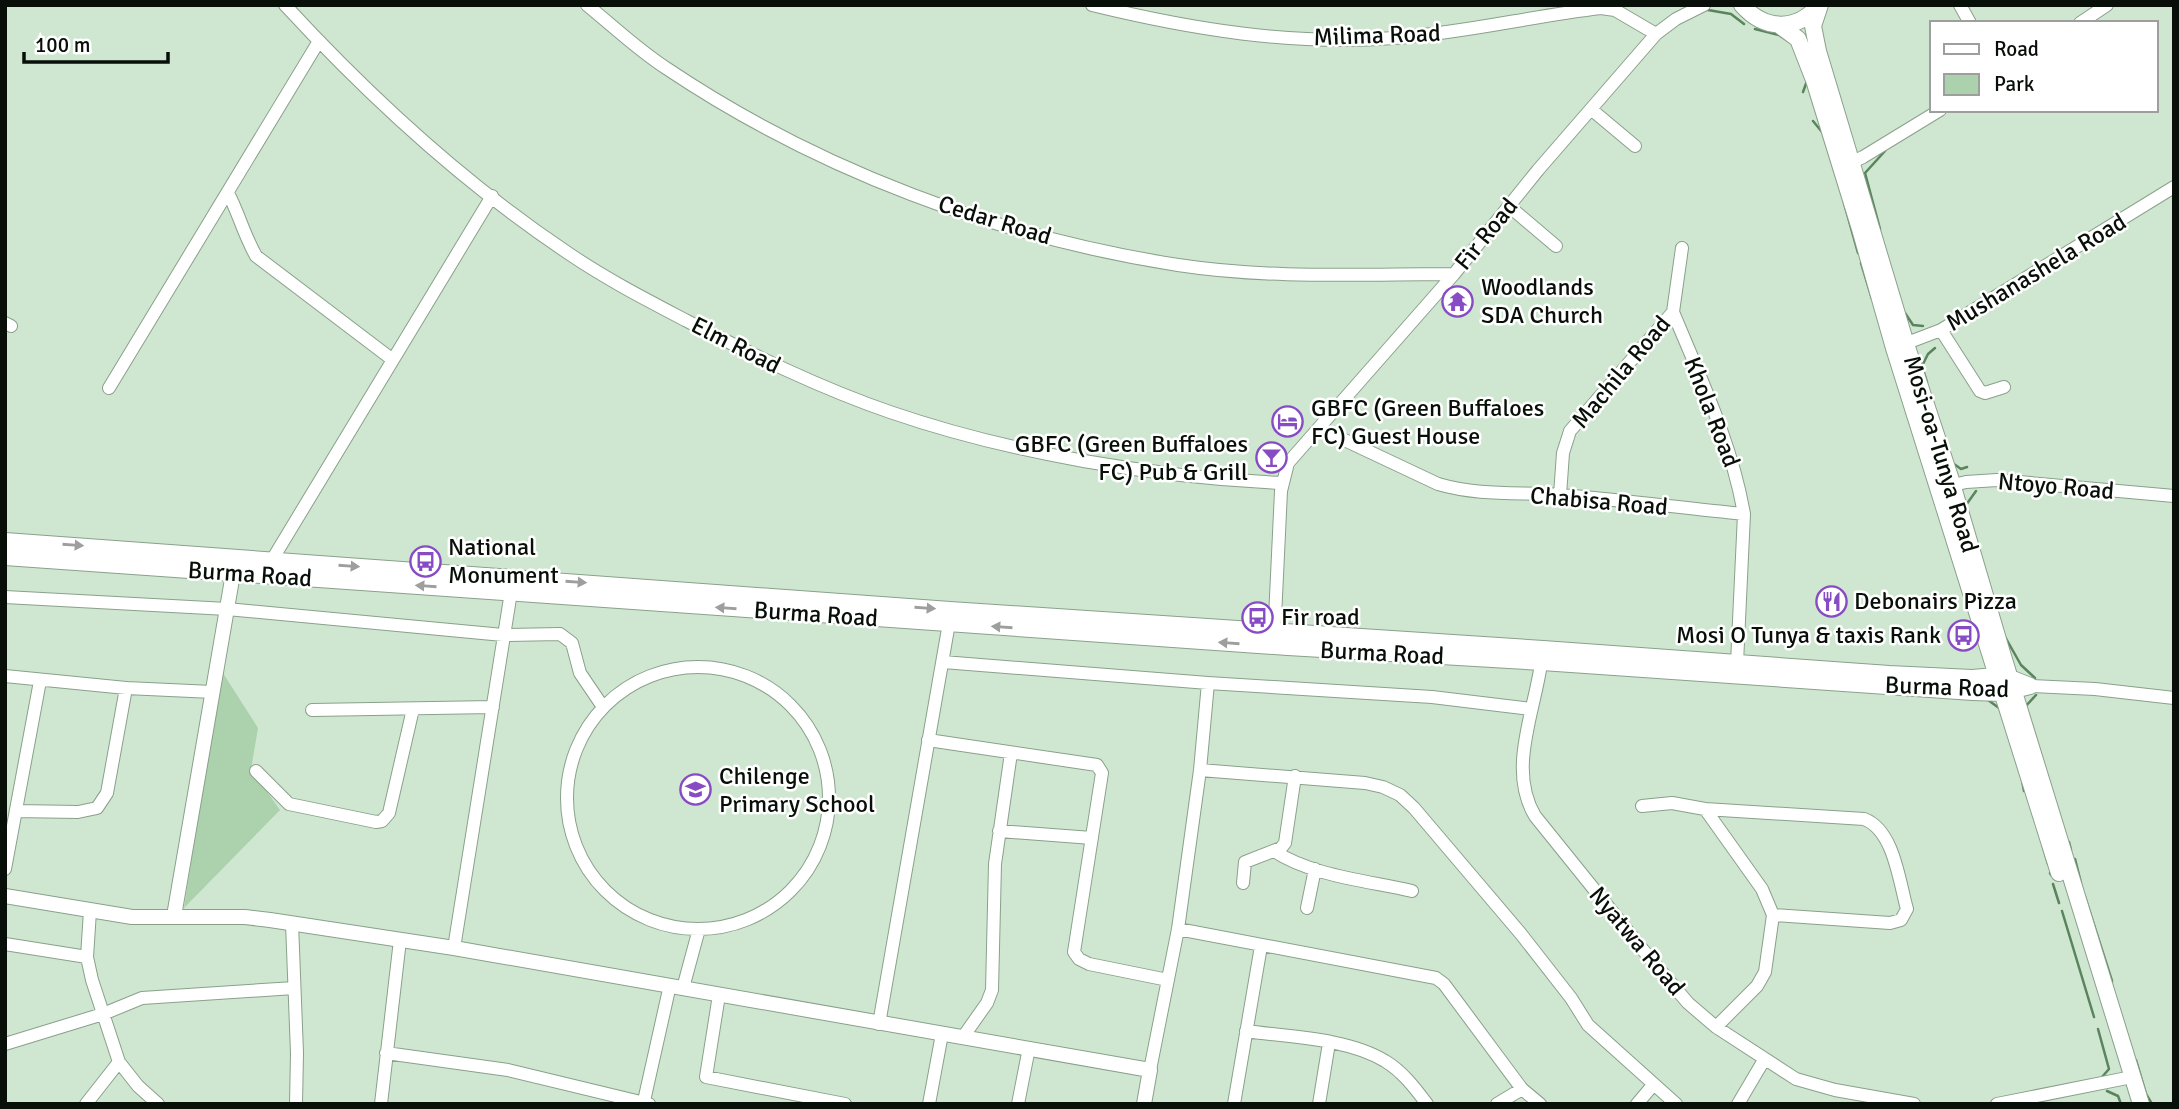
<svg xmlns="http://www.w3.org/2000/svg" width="2179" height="1109" font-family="Signika,sans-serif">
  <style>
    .green { fill: #abd1ad }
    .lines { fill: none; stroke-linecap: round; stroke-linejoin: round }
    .stream { stroke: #5a845d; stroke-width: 2.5 }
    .minor-casing { stroke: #8aa08b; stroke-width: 14 }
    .tertiary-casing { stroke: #8aa08b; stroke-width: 16 }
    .secondary-casing { stroke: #8aa08b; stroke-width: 18 }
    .minor { stroke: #fff; stroke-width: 12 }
    .tertiary { stroke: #fff; stroke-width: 14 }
    .secondary { stroke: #fff; stroke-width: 16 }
    .oneway { fill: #9c9f9c }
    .labels { text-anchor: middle; stroke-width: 5; stroke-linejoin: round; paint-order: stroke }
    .street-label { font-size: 24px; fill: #070f08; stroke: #fff }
    .poi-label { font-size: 24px; fill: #070f08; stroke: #fff; text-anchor: start }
  </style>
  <rect width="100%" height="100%" fill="#cfe7d0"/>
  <path class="green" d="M221,670l37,58 -7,41 29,41 -96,98z"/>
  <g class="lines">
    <path class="stream" d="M1708,10l23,4 13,10
      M1755,29l24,6 9,6
      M1803,92l4,-11
      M1813,121l9,11
      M1844,203l14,50
      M1880,229l-15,-56 20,-22
      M1861,263l11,36
      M1905,313l8,12 10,1
      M1927,382l-5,-16 6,-12 7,-6
      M1954,464l7,5 6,-2
      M1966,505l10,-14
      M2004,635l17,30 14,13
      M1988,700l11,8
      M2025,707l11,-12
      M2022,780l2,11
      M2069,842l2,8
      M2043,847l5,17
      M2075,859l6,24
      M2050,873l1,2
      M2053,884l6,19
      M2085,897l27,84
      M2062,911l32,106
      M2098,1029l11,40 -7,8
      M2136,1060l10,34 6,10
      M2107,1091l11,5 3,8"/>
    <defs>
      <path id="minor" d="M285,5c84,91 181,180 283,248 38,26 79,47 119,68 66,34 133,67 203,91 122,42 264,65 392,71
        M587,5c26,21 51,45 79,63 152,102 331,169 512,197 91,14 184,9 276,9
        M1092,5c98,24 201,41 302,33 70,-5 138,-22 207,-30l14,2 41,24
        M1960,5l10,18
        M2080,23l27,-18
        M1592,110l43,36
        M1844,166l19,-9 77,-47
        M228,193c11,21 16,42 28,63l137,104
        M1510,207l46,39
        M1673,312c27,65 59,132 71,202l-7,149
        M5,323l6,3
        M1941,330l39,61 5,2 19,-6
        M1899,346l42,-16 233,-143
        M109,388l210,-347
        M1319,428l119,56c41,12 82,8 123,11 61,5 122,13 183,19
        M1945,487l21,-5 31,-2 177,16
        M1560,495l3,-42 7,-22 103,-119 9,-64
        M272,560l220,-364
        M5,597l222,12 276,26 57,-1 12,9 8,30 23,34
        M1274,639l7,-148 7,-28 166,-189 84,-104 118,-136 20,-15 28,-14
        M1542,656c-5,51 -36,112 -7,160l108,134 45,53 28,24 80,52 39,11 79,14
        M943,662l265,21 224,14 99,12
        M567 798a131 131 0 1 1 262 0a131 131 0 1 1-262 0Z
        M5,676l121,12 87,4
        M2030,686l65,3 79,9
        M312,710l181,-3
        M928,740l169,25 5,8 -28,179 5,7 10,5 79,16
        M1200,770l165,13 18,4 17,8 14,13 107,126 50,64 17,27 88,79
        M256,771l33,33 87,18 6,-1 7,-8 24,-104
        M1642,806l30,-3 33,6 57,80 11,26 -8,57 -8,14 -41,41
        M1705,809l159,10c30,11 35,62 43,90l-6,11 -11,3 -117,-8
        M16,811l62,1 19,-4 10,-15 19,-105
        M999,831l93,7
        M1274,851c38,25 95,30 138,40
        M5,869l35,-188
        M1243,883l2,-21 36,-14 4,-5 10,-67
        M1307,908l8,-39
        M90,911l-3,46 5,23 27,82 19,24 20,18
        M292,923l5,130 -1,51
        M1178,929l258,49 8,6 78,105
        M5,944l82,13
        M454,948l57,-356
        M683,988l16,-59
        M719,995l-13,82 139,27
        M879,1024l70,-401
        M1246,1031c42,6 102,7 139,30 17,10 30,27 42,43
        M963,1037l24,-34 5,-13 3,-126 16,-111
        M5,1044l98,-30 39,-16 152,-10
        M386,1053l122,17 141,34
        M1150,1070l28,-141 22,-159 8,-87
        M644,1101l26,-116
        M86,1104l33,-42
        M381,1104l19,-164
        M929,1104l13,-70
        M1018,1104l11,-56
        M1234,1104l27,-158
        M1319,1104l10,-61
        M1497,1104l25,-15 18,15
        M1637,1104l16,-19
        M1738,1104l26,-44
        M1997,1104l135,-27"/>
      <path id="tertiary" d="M5,896l127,21h113l25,3 184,28 696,122 -6,34
        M174,916l61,-354"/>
      <path id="secondary" d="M1742,5c22,25 54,27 76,1
        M1820,5l-7,21 5,25 88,293 44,133 52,176 139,451
        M1779,25l19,14 16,41 46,149 34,119 165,525
        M5,541l945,69 593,39 346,25 83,4 24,-2 14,2 20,8
        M5,557l1283,90 254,15 431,30 29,1 28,-7"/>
    </defs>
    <use href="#minor" class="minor-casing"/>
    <use href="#tertiary" class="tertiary-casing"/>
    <use href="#secondary" class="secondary-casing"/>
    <use href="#minor" class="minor"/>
    <use href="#tertiary" class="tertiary"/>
    <use href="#secondary" class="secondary"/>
  </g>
  <defs><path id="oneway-solid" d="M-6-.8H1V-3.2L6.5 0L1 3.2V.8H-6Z" transform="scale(1.75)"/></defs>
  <g class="oneway">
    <use href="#oneway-solid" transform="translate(73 545) rotate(4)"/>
    <use href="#oneway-solid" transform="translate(349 566) rotate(4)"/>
    <use href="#oneway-solid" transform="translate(576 582) rotate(4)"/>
    <use href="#oneway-solid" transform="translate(426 586) rotate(-176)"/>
    <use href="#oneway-solid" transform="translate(726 608) rotate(-176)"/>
    <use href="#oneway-solid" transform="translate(925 608) rotate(4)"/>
    <use href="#oneway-solid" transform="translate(1002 627) rotate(-176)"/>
    <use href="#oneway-solid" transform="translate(1229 643) rotate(-176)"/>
  </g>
  <defs>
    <symbol id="temple-ring" viewBox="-11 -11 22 22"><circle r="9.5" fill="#fff" stroke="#874cc3" stroke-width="1.5"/><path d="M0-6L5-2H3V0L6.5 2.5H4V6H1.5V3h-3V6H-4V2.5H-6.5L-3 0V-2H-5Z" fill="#874cc3"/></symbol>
    <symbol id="hotel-ring" viewBox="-11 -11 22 22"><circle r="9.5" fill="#fff" stroke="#874cc3" stroke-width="1.5"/><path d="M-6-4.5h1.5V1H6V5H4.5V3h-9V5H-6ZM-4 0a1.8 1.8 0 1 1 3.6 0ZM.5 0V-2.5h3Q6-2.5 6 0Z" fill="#874cc3"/></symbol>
    <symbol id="bar-ring" viewBox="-11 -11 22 22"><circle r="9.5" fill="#fff" stroke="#874cc3" stroke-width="1.5"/><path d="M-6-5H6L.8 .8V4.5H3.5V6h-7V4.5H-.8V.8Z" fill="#874cc3"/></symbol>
    <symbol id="bus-ring" viewBox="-11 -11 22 22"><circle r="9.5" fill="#fff" stroke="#874cc3" stroke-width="1.5"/><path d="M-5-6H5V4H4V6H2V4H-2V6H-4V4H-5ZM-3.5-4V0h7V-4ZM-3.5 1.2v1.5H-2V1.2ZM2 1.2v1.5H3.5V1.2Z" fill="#874cc3"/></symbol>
    <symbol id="restaurant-ring" viewBox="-11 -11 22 22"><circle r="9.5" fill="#fff" stroke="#874cc3" stroke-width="1.5"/><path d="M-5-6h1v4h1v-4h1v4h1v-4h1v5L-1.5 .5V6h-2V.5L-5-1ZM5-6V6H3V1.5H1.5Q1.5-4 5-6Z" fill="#874cc3"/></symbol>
    <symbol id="school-ring" viewBox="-11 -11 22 22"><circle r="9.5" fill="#fff" stroke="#874cc3" stroke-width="1.5"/><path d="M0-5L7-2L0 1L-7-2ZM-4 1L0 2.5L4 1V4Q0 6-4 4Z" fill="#874cc3"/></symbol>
  </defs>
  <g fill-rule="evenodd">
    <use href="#temple-ring" x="1440" y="284" width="35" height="35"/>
    <use href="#hotel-ring" x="1270" y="404" width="35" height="35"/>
    <use href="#bar-ring" x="1254" y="440" width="35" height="35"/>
    <use href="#bus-ring" x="408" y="544" width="35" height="35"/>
    <use href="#restaurant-ring" x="1814" y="584" width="35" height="35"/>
    <use href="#bus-ring" x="1240" y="600" width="35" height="35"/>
    <use href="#bus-ring" x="1946" y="618" width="35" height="35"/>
    <use href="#school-ring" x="678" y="772" width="35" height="35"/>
  </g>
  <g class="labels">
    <g class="street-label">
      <text transform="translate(1377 35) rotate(-2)" y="8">Milima Road</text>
      <text transform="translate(995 220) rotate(17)" y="8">Cedar Road</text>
      <text transform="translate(1486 234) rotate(-51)" y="8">Fir Road</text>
      <text transform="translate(2036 272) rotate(-31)" y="8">Mushanashela Road</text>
      <text transform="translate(736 345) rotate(27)" y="8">Elm Road</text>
      <text transform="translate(1621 372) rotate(-50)" y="8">Machila Road</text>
      <text transform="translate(1712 412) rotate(69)" y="8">Khola Road</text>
      <text transform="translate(1941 454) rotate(73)" y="8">Mosi-oa-Tunya Road</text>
      <text transform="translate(2056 486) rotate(5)" y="8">Ntoyo Road</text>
      <text transform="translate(1599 501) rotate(5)" y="8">Chabisa Road</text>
      <text transform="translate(250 574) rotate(4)" y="8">Burma Road</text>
      <text transform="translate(816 614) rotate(4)" y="8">Burma Road</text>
      <text transform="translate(1382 653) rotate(3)" y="8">Burma Road</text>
      <text transform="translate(1947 687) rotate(2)" y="8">Burma Road</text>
      <text transform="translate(1637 941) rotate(50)" y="8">Nyatwa Road</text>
    </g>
    <g class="poi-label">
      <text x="1481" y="295">Woodlands<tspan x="1481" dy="28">SDA Church</tspan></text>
      <text x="1311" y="416">GBFC (Green Buffaloes<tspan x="1311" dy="28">FC) Guest House</tspan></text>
      <text x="1248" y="452" text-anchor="end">GBFC (Green Buffaloes<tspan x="1248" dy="28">FC) Pub &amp; Grill</tspan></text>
      <text x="448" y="555">National<tspan x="448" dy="28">Monument</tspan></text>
      <text x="1854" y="609">Debonairs Pizza</text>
      <text x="1281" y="625">Fir road</text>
      <text x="1941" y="643" text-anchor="end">Mosi O Tunya &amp; taxis Rank</text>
      <text x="719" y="784">Chilenge<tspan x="719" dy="28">Primary School</tspan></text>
    </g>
  </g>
  <rect width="2179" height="1109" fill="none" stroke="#070f08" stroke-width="14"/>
  <rect x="1930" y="21" width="228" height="91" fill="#ffffff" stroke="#9c9f9c" stroke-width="2"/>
  <rect x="1944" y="44" width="35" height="10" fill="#ffffff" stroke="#9c9f9c" stroke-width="2"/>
  <text x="1994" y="56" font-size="21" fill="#070f08">Road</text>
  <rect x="1944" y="74" width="35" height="21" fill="#abd1ad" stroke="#9c9f9c" stroke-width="2"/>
  <text x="1994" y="91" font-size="21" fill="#070f08">Park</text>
  <path d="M24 52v10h144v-10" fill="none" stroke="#070f08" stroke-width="3.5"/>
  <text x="35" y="52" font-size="21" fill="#070f08" stroke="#ffffff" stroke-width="5" paint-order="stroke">100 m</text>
</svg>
